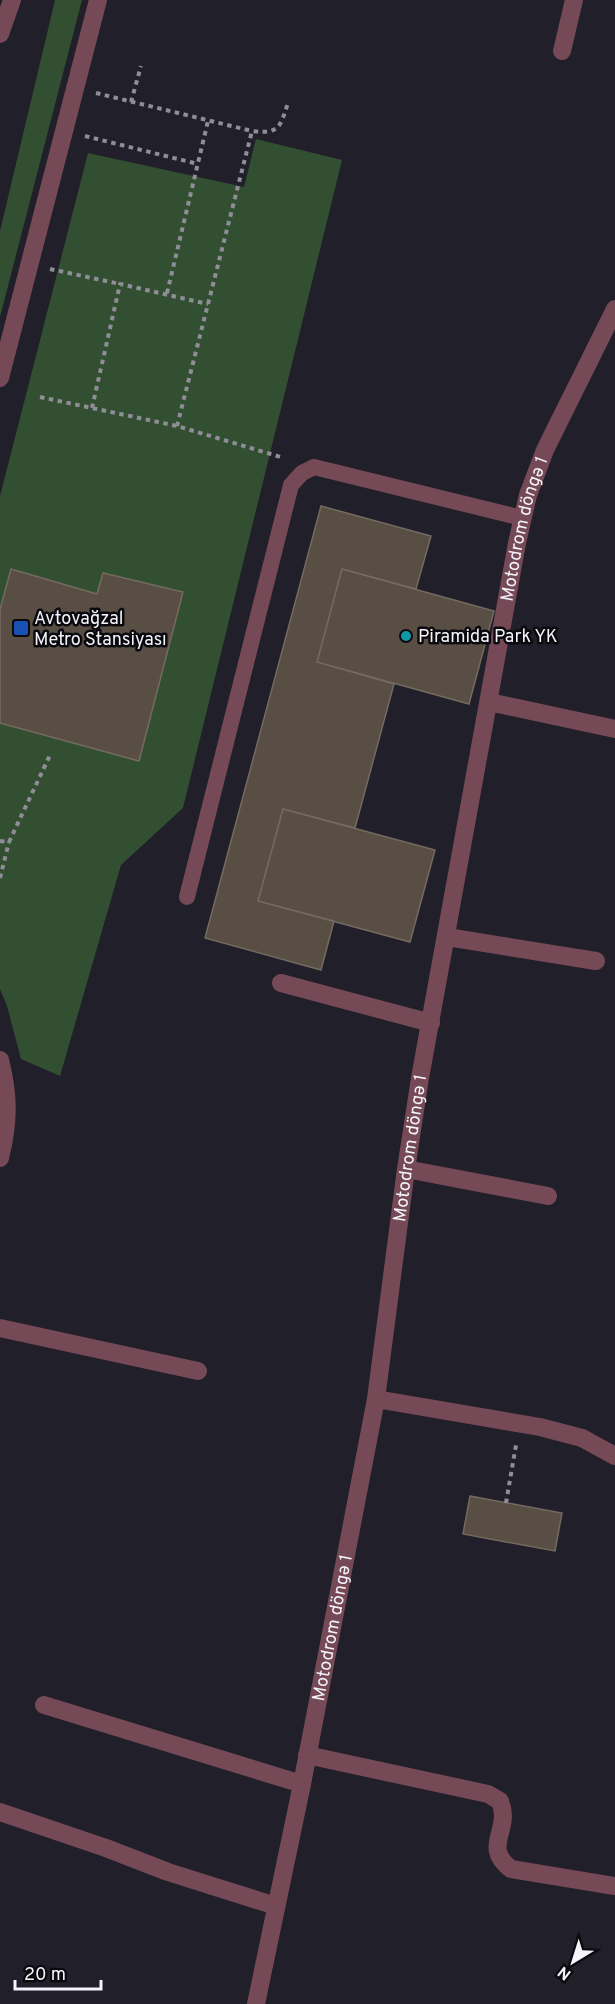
<svg xmlns="http://www.w3.org/2000/svg" width="615" height="2004" font-family="Overpass,sans-serif">
  <style>
    .green { fill: #324f31 }
    .building { fill: #584e44; stroke: #756a60; stroke-width: 1.5 }
    .lines { fill: none; stroke-linecap: round; stroke-linejoin: round }
    .path { stroke: #8f8e97; stroke-width: 4; stroke-dasharray: 4.5 4.5; stroke-linecap: butt }
    .service { stroke: #754a56; stroke-width: 16 }
    .minor { stroke: #754a56; stroke-width: 18 }
    .transit-dot { fill: #1a4fb4; stroke: #0a0a0e; stroke-width: 2 }
    .culture-dot { fill: #0f9aa8; stroke: #0a0a0e; stroke-width: 2 }
    .labels { text-anchor: middle; stroke-width: 5; stroke-linejoin: round; paint-order: stroke }
    .street-label { font-size: 18px; fill: #f4f4fb; stroke: #0a0a0e }
    .poi-label { font-size: 18px; fill: #f4f4fb; stroke: #0a0a0e; text-anchor: start }
  </style>
  <rect width="100%" height="100%" fill="#201f2a"/>
  <path class="green" d="M55,0h27l-82,317v-86z
    M256,139l86,21 -159,648 -62,57 -61,211 -39,-17 -14,-53 -7,-17v-493l88,-343 156,34z"/>
  <path class="building" d="M321,506l110,30 -15,53 -74,-20 -25,93 77,22 -39,144 -72,-19 -25,92 76,20 -13,49 -116,-32z
    M11,569l86,25 6,-21 80,19 -44,169 -139,-38v-114z
    M342,569l152,42 -25,93 -152,-42z
    M283,809l152,41 -25,92 -152,-41z
    M470,1496l92,17 -7,38 -92,-17z"/>
  <g class="lines">
    <path class="path" d="M96,93l156,38c28,3 28,-4 36,-28
      M131,102l10,-36
      M85,136l113,28
      M50,269l70,15
      M167,293l41,-172
      M40,397l137,29 107,32
      M92,408l28,-124 88,20
      M177,426l75,-295
      M0,841l9,1 42,-89
      M0,878l9,-36
      M506,1503l10,-58"/>
    <path class="service" d="M187,897l104,-412 11,-12 12,-6 208,51"/>
    <g class="minor">
      <path d="M0,34l12,-34"/>
      <path d="M562,51l12,-51"/>
      <path d="M0,378l98,-378"/>
      <path d="M489,702l126,27"/>
      <path d="M447,937l149,24"/>
      <path d="M281,983l150,40"/>
      <path d="M0,1060c9,36 9,62 0,98"/>
      <path d="M406,1169l142,27"/>
      <path d="M0,1328l198,43"/>
      <path d="M376,1399l164,28 42,11 33,18"/>
      <path d="M44,1705l258,79"/>
      <path d="M307,1755l181,39 12,7c12,30 -19,45 11,68l104,17"/>
      <path d="M0,1812l106,36 62,24 108,34"/>
      <path id="s1" d="M256,2004l46,-220 74,-385 30,-230 14,-91 97,-535 11,-48 17,-45 70,-141"/>
    </g>
  </g>
  <rect class="transit-dot" x="13" y="620" width="16" height="16" rx="3"/>
  <circle class="culture-dot" cx="406" cy="636" r="6"/>
  <g class="labels">
    <g class="street-label">
      <text dy="6" stroke="none"><textPath href="#s1" startOffset="1500">Motodrom döngə 1</textPath></text>
      <text dy="6" stroke="none"><textPath href="#s1" startOffset="870">Motodrom döngə 1</textPath></text>
      <text dy="6" stroke="none"><textPath href="#s1" startOffset="384">Motodrom döngə 1</textPath></text>
    </g>
    <g class="poi-label">
      <text x="34" y="624">Avtovağzal<tspan x="34" dy="21">Metro Stansiyası</tspan></text>
      <text x="418" y="642">Piramida Park YK</text>
    </g>
  </g>
  <g transform="translate(573 1962) rotate(218)" stroke="#0a0a0e" stroke-width="4.5" paint-order="stroke">
  <path d="M0-4.5L10 22L0 15L-10 22Z" fill="#f4f4fb"/>
  <text y="-9" font-size="16" font-weight="bold" text-anchor="middle" fill="#f4f4fb">N</text>
  </g>
  <path d="M15 1980v9h86v-9" fill="none" stroke="#f4f4fb" stroke-width="3"/>
  <text x="24" y="1980" font-size="18" fill="#f4f4fb" stroke="#0a0a0e" stroke-width="4.5" paint-order="stroke">20 m</text>
</svg>
